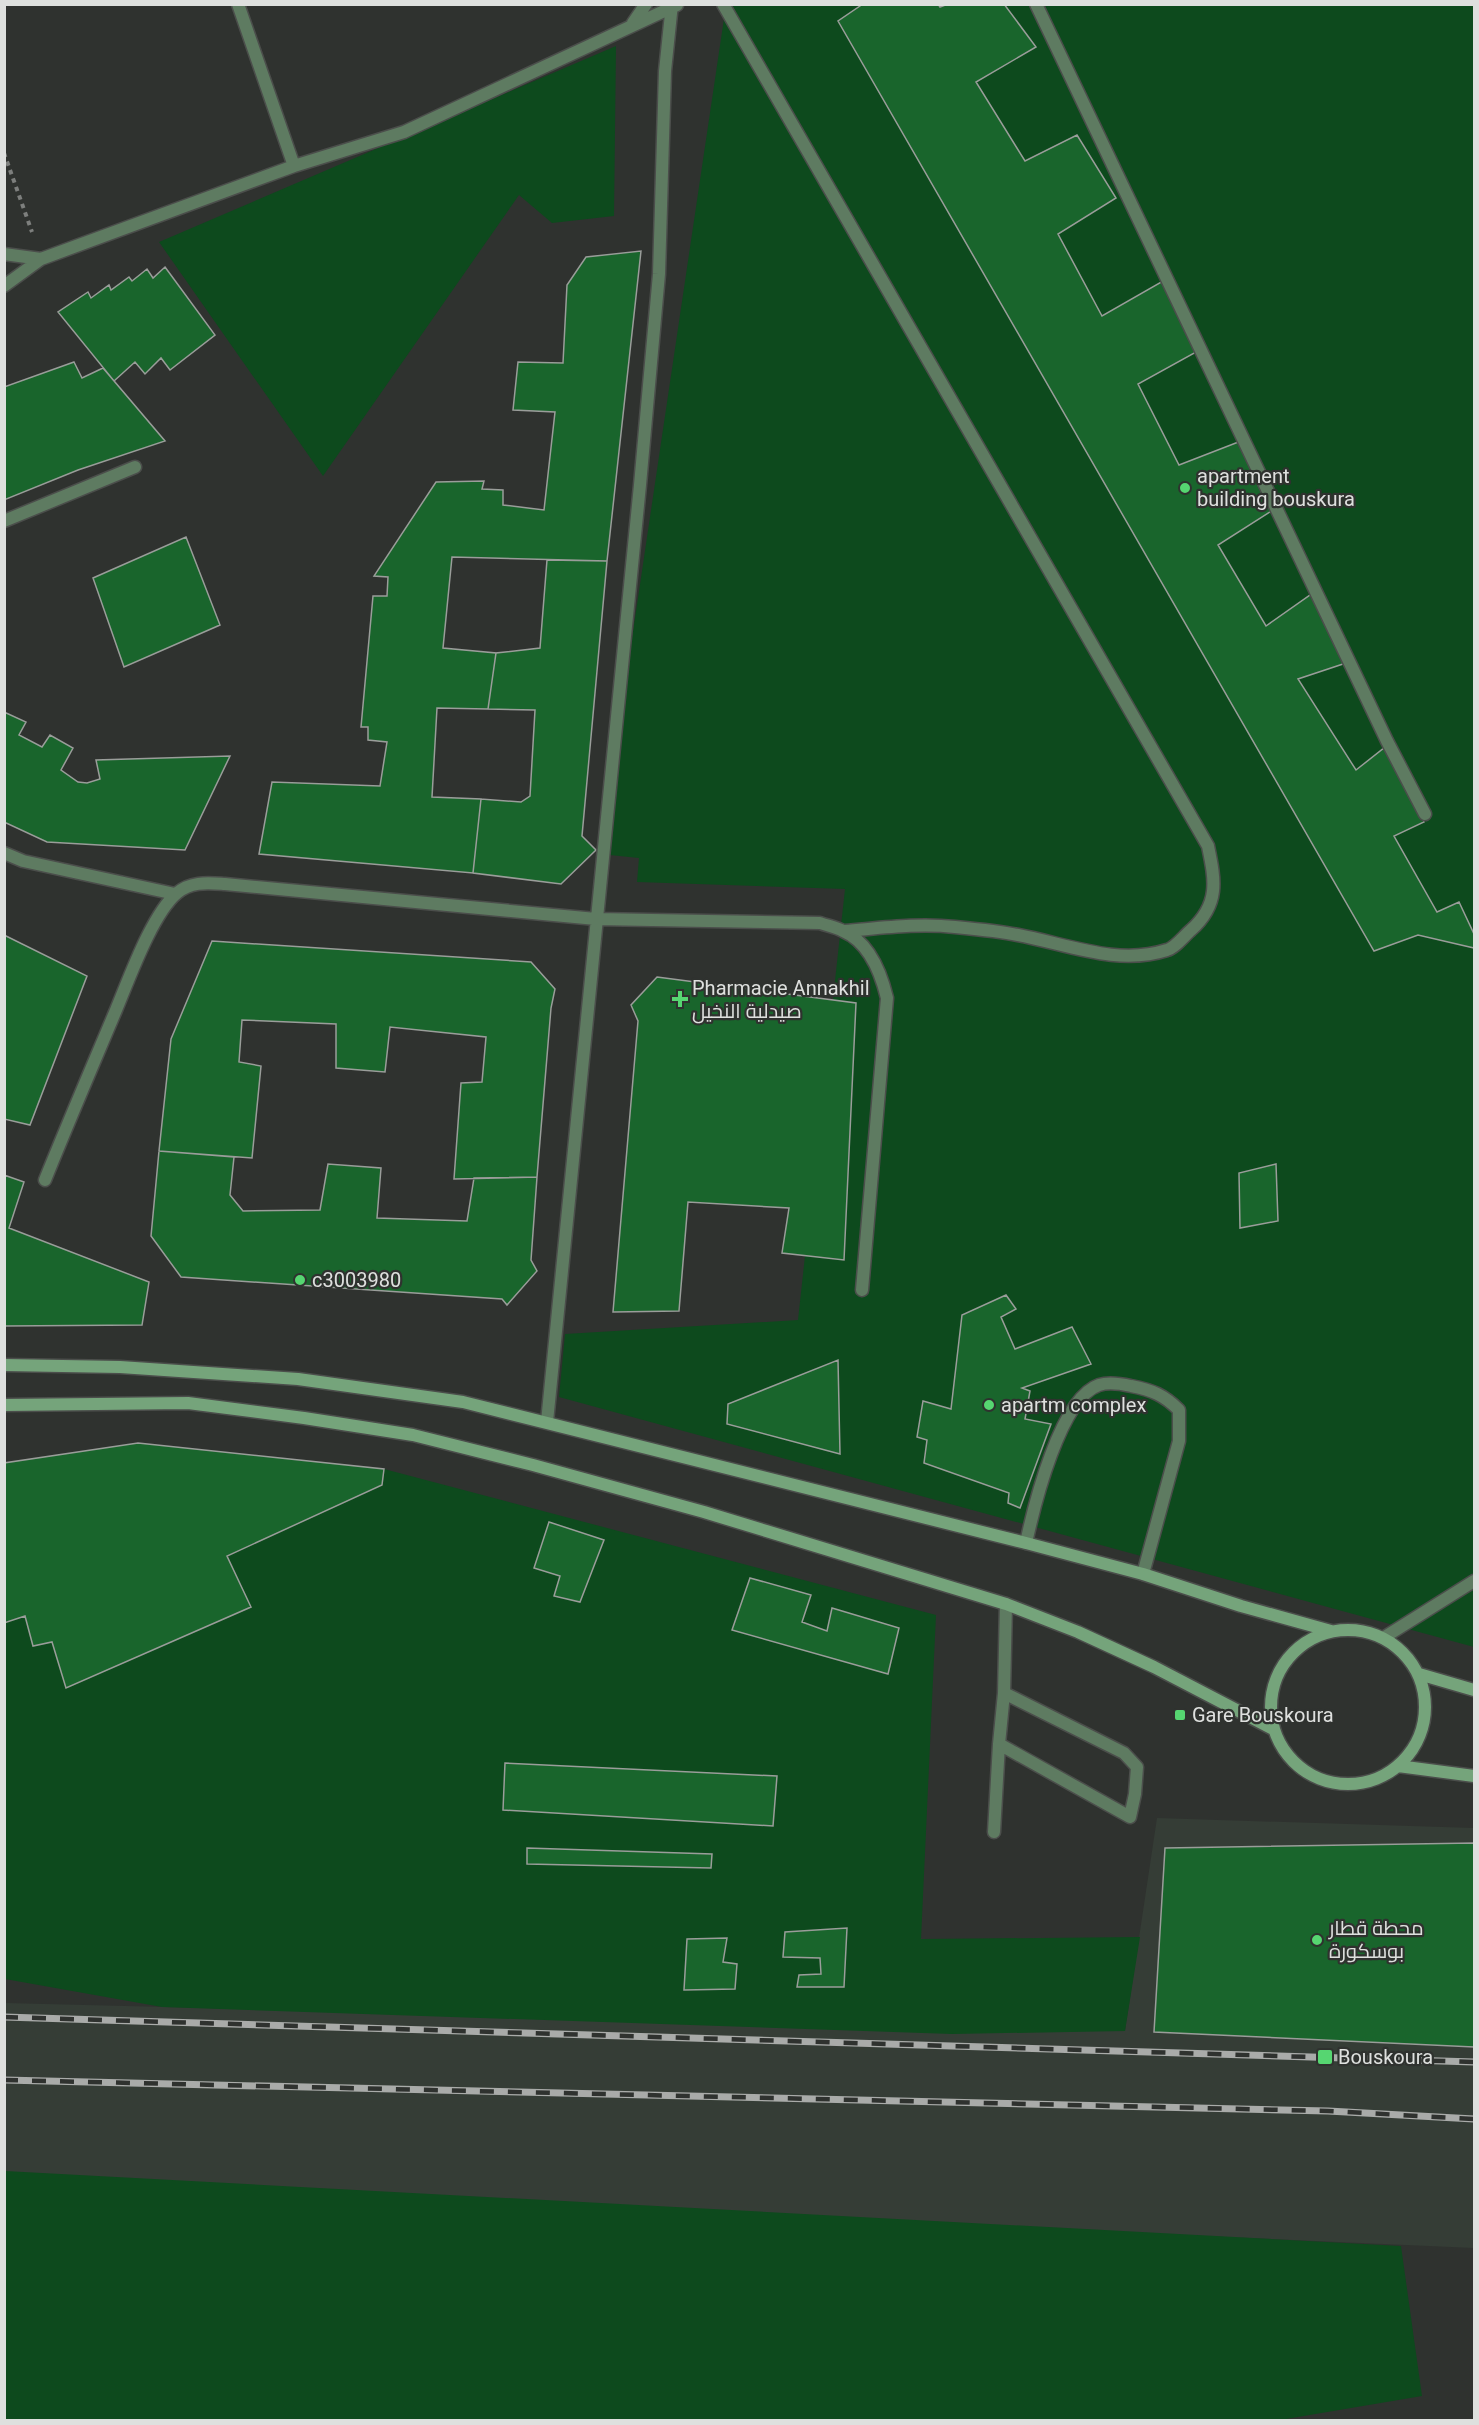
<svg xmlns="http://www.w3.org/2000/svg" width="1479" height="2425" font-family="Roboto,Cairo,sans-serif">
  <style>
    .built { fill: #353d36 }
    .green { fill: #0d4a1d }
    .building { fill: #19652c; stroke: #9a9d9a; stroke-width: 1.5 }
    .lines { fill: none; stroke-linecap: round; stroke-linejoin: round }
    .lane-casing { stroke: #4b4e4b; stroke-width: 15 }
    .street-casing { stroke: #4b4e4b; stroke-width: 15 }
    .secondary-casing { stroke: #4b4e4b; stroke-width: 15 }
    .path { stroke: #7d7f7d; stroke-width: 4; stroke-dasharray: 4.5 4.5; stroke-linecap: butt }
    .lane { stroke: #5e7b61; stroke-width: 12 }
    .street { stroke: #5e7b61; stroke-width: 12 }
    .secondary { stroke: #75a47b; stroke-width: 12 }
    .rail-casing { stroke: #a9aba9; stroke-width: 7 }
    .rail { stroke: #2f322f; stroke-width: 4.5; stroke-dasharray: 14; stroke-linecap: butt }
    .poi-dot { fill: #56d671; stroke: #2f322f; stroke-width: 2 }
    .labels { text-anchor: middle; stroke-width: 4.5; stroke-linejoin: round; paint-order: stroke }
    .poi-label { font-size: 20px; fill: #dee0de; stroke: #2f322f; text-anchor: start }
  </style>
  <rect width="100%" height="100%" fill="#2f322f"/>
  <path class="built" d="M1157,1818l317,10v420l-1469,-65v-180l1120,28z"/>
  <path class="green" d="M726,5h748v1642l-915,-250 6,-63 233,-14 47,-431 -208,-7 2,-24 -39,-4z
    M616,46l-2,170 -62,7 -33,-28 -196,281 -164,-234z
    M384,1469l552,146 -15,324 219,-2 -15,94 -173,3 -790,-27 -157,-28 -1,-356 21,-7 27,26 14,46 185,-81 -24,-51z
    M5,2171l1396,75 21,150 -142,24h-1275z"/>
  <path class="building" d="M863,4h75l2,3 8,-3h56l32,43 -60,35 49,79 52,-26 39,63 -58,36 44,82 61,-35 35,70 -60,33 41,81 62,-24 32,69 -55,35 48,81 47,-33 33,70 -48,16 58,91 28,-22 40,74 -30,14 43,76 22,-10 15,32v14l-56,-13 -44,16 -536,-930z
    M641,251l-34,310 -155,-4 -9,91 53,5 -8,56 -51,-1 -5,89 49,2 -8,74 -214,-19 13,-72 108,4 7,-44 -19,-2v-13h-7l12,-131h14l1,-19 -14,-1 62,-94 48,-1 -2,8 21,1v15l41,5 11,-98 -42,-2 5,-48 45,1 4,-78 19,-28z
    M165,267l50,68 -45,35 -9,-12 -16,16 -10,-12 -21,19 -56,-69 30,-20 3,6 18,-13 2,5 18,-13 3,4 15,-12 6,9z
    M74,362l8,16 21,-10 62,73 -87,29 -74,30v-113z
    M186,537l34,88 -96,42 -31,-89z
    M547,560l60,1 -25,275 14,14 -35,34 -88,-11 8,-74 40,3 9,-6 5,-86 -47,-1 8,-56 44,-5z
    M4,712l22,10 -7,13 23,12 8,-12 23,13 -12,22 17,12 9,1 13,-4 -4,-19 134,-4 -45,94 -138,-8 -43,-20z
    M4,935l83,41 -57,149 -26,-6z
    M212,941l319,21 24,27 -4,19 -14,169 -83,2 7,-96 21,-1 4,-45 -96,-10 -5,45 -49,-4v-44l-94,-4 -3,42 22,4 -9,92 -93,-7 12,-112z
    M657,977l199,26 -12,257 -62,-7 7,-45 -101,-6 -9,109 -66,1 25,-291 -7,-16z
    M159,1151l75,6 -4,38 13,16 77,-1 8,-46 53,4 -4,50 90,3 7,-43 63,-1 -6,83 6,11 -30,34 -5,-6 -321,-22 -30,-41z
    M1276,1164l2,57 -38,7 -1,-55z
    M4,1175l20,7 -15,46 140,54 -7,43 -138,1z
    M1006,1295l10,14 -15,8 14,32 57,-22 19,37 -69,24 8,3 -5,28 26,5 -31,84 -12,-5 1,-10 -85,-30 3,-23 -10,-3 6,-36 28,8 11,-94z
    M838,1360l2,94 -113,-30 1,-20z
    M138,1443l246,26 -2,16 -155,71 24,51 -185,81 -14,-46 -19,4 -8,-30 -21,7v-160z
    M549,1522l55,18 -24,62 -26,-6 6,-20 -26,-8z
    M750,1578l61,17 -9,27 25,9 5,-23 67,20 -11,46 -156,-44z
    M505,1763l272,13 -4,50 -270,-16z
    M1474,1843v204l-320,-15 11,-184z
    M527,1848l185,6 -1,14 -184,-4z
    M847,1928l-3,59h-47l2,-12 22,-1 -1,-16 -37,-1 2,-25z
    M727,1938l-4,24 14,2 -2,25 -51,1 3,-51z"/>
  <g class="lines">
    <defs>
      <path id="lane" d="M1026,1543c8,-37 34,-145 73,-158 9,-3 23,-1 32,1 21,4 33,9 48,24v31l-36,133
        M999,1744l5,-51
        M994,1832l5,-88 131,73 5,-23 2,-27 -13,-14 -120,-60 2,-89"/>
      <path id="street" d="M238,4l56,162
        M723,4l485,842c7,34 12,58 -17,84 -7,6 -16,18 -24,20 -50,16 -100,-6 -149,-15 -20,-4 -42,-6 -63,-8 -37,-4 -73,1 -110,4
        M1036,4l351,737 38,73
        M633,23l13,-19
        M4,254l37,5
        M4,286l37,-27 253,-93 110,-34 273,-127
        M4,521l131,-54
        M4,853l19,8 152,33
        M45,1180c23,-57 47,-113 71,-170 13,-31 36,-96 61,-117 14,-12 31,-10 48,-9l371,35 224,4c8,3 16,4 23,8 26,11 38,42 44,67l-25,292
        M547,1422l93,-937 19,-211 6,-203 7,-67
        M1383,1638l91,-57"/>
      <path id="secondary" d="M4,1365l116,2 178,12 165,23 563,141 117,31 98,32 90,25
        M4,1405l184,-2 116,15 109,17 120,30 171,47 302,92 72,28 76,35 119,62
        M1271 1707a77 77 0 1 1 154 0a77 77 0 1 1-154 0Z
        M1419,1674l55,16
        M1398,1766l76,10"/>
    </defs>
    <use href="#lane" class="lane-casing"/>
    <use href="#street" class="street-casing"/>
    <use href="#secondary" class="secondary-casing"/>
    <path class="path" d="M4,153l28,79"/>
    <use href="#lane" class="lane"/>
    <use href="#street" class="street"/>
    <use href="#secondary" class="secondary"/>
    <defs>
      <path id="rail" d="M4,2017l1470,45
        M4,2080l1324,31 146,8"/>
    </defs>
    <use href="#rail" class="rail-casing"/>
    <use href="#rail" class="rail"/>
  </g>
  <g class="poi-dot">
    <circle cx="1185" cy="488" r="6"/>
    <path d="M677 990h6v6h6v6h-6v6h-6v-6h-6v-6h6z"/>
    <circle cx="300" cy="1280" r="6"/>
    <circle cx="989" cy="1405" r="6"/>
    <rect x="1174" y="1709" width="12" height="12" rx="3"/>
    <circle cx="1317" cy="1940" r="6"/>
    <rect x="1317" y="2049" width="16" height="16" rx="3"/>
  </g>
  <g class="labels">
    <g class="poi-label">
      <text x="1197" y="483">apartment<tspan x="1197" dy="23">building bouskura</tspan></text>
      <text x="692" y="995">Pharmacie Annakhil<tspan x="692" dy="23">صيدلية النخيل</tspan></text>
      <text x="312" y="1287">c3003980</text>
      <text x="1001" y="1412">apartm complex</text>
      <text x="1192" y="1722">Gare Bouskoura</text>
      <text x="1329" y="1935">محطة قطار<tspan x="1329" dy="23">بوسكورة</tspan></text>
      <text x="1338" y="2064">Bouskoura</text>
    </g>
  </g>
  <rect width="1479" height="2425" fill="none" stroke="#dee0de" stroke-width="12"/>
</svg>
